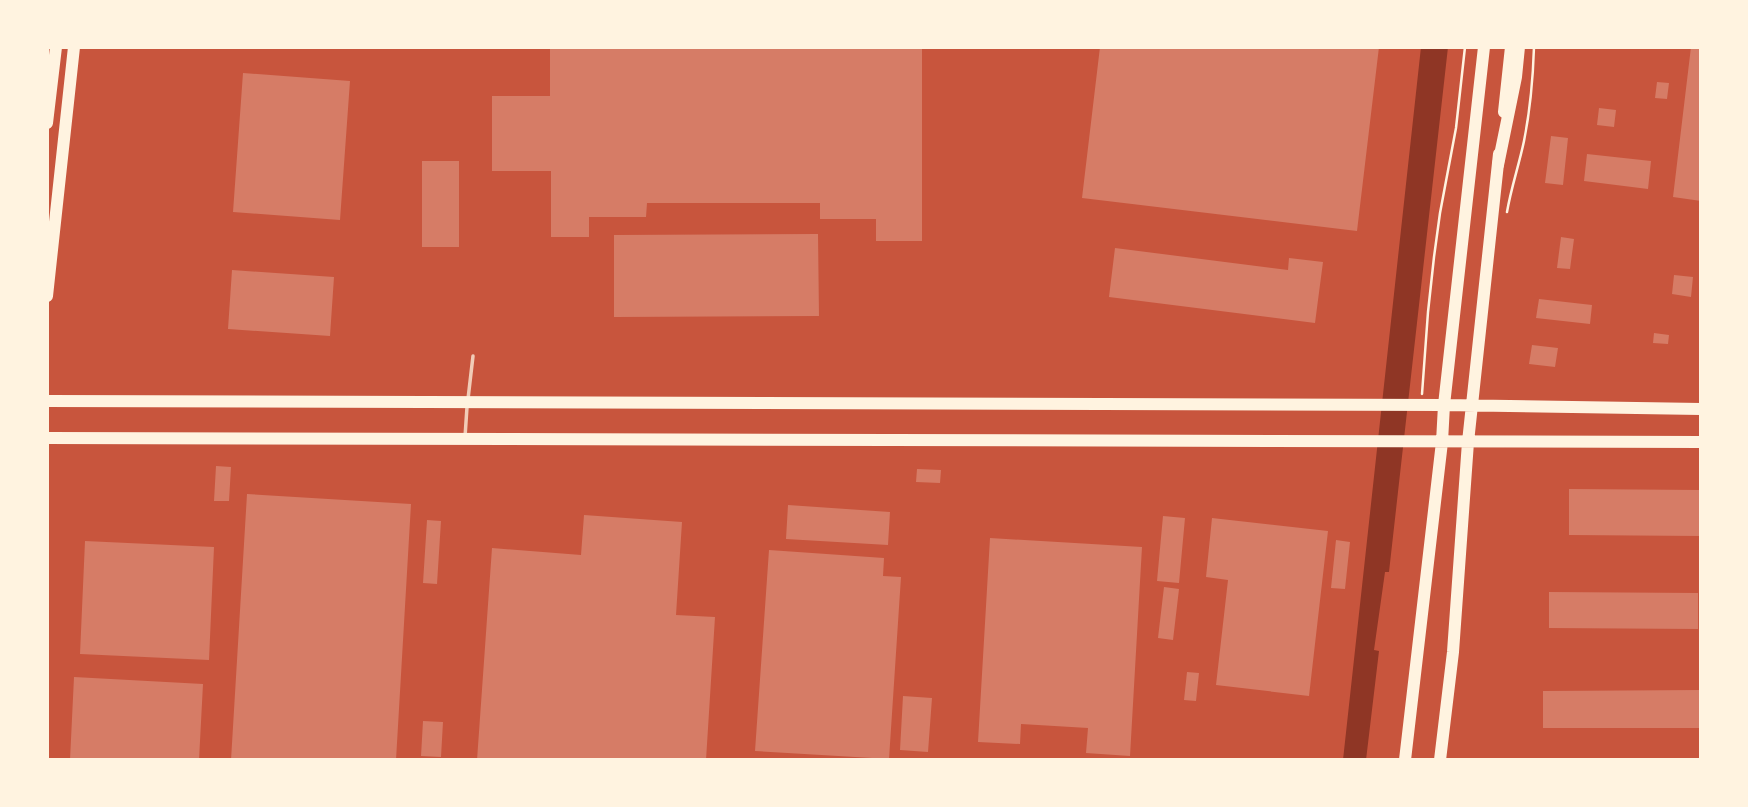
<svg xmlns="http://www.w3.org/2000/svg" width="1748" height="807" font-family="'PT Sans Narrow',sans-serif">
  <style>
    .water { fill: #8f3625 }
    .building { fill: #d67c66 }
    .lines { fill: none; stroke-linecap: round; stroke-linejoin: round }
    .path { stroke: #fff3e0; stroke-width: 2.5 }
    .service { stroke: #f1ccb7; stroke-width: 3.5 }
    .primary { stroke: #fff3e0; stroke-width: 12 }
    .trunk { stroke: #fff3e0; stroke-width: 12 }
  </style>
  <rect width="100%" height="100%" fill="#c8553d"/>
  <path class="water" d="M1421,47h27l-59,525h-4l-11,78 5,1 -13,109h-23z"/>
  <path class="building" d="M550,47h372v194h-46v-22h-56v-16h-173l-1,14h-57v20h-38v-66h-59v-75h58z
    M1100,47h279l-22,184 -275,-33z
    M1691,47h10v154l-28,-4z
    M243,73l107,8 -10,139 -107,-8z
    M1657,82l12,1 -2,16 -12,-1z
    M1599,108l17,2 -2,17 -17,-2z
    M1551,136l17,2 -5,47 -18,-2z
    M1587,154l64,7 -3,28 -64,-8z
    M422,161h37v86h-37z
    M818,234l1,82 -205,1v-82z
    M1561,237l13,2 -4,30 -13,-1z
    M1115,248l173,22 1,-12 34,4 -8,61 -206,-26z
    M232,270l102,7 -4,59 -102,-7z
    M1674,275l19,2 -2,20 -19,-3z
    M1539,299l53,6 -2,19 -54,-6z
    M1654,333l15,2 -1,9 -15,-1z
    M1532,345l26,3 -3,19 -26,-3z
    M216,466l15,1 -2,34h-15z
    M917,469l24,1 -1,13 -24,-1z
    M1569,489l132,1v46l-132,-1z
    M247,494l164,10 -15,256h-165z
    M788,505l102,7 -2,33 -102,-6z
    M584,515l98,7 -6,93 39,2 -9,143h-229l15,-212 89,7z
    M1163,516l22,2 -6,65 -22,-2z
    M1212,518l116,13 -19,165 -93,-11 12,-105 -22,-3z
    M427,520l14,1 -4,63 -14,-1z
    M990,538l152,9 -12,209 -44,-3 2,-25 -67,-4 -1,20 -42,-2z
    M1336,540l14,2 -5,47 -14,-1z
    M85,541l129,6 -5,113 -129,-6z
    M769,550l115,8 -1,18 18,1 -12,182 -134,-8z
    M1164,587l15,2 -6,51 -15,-2z
    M1549,592l149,1v36l-149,-1z
    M1187,672l12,1 -3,28 -12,-1z
    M74,677l129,7 -4,76h-129z
    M1699,690v38h-156v-37z
    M903,696l29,2 -4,54 -28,-2z
    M423,721l20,1 -2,35 -20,-1z"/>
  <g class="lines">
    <path class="path" d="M1507,212c4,-24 12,-47 17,-71 6,-30 9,-62 10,-94
      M1422,394l6,-82 6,-55 6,-44 16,-85 9,-81"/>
    <path class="service" d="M468,399l5,-43
      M465,437l2,-30"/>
    <path class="primary" d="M1504,112l7,-65
      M47,123l9,-76
      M47,296l27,-249
      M47,401l1397,4 257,4
      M47,438l1654,4
      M1405,760l37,-318 2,-37 40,-358
      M1440,760l13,-108 15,-210 31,-288"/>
    <path class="trunk" d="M1498,165l18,-88 3,-30"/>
  </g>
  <rect width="1748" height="807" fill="none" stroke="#fff3e0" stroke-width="98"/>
</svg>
